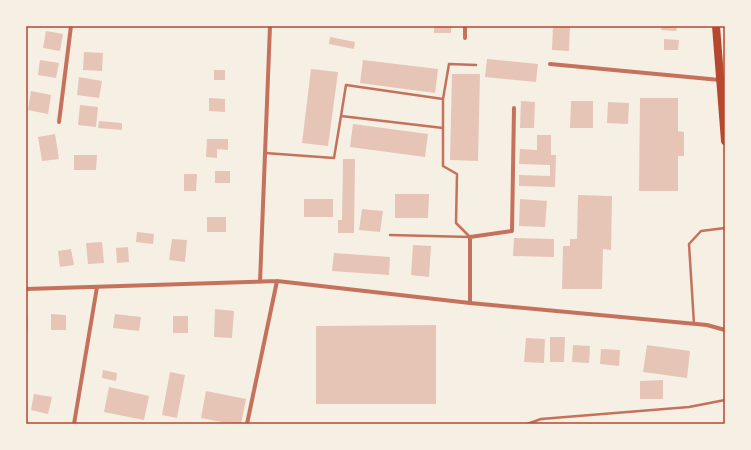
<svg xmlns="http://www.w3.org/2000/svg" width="751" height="450" font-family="'Nunito Sans',sans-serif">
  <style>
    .building { fill: #e6c5b7 }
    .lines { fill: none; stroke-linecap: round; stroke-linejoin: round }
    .service { stroke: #c5725c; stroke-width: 2.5 }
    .minor { stroke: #c5725c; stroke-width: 4 }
    .secondary { stroke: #b5482f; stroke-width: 8 }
    .neatline { fill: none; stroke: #b5482f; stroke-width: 1.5 }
  </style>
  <rect width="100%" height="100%" fill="#f6efe4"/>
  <path class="building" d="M434,26h17v7h-17z
    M553,26h17l-1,25 -17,-1z
    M662,26h15l-1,5 -15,-1z
    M46,31l17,3 -3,17 -17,-3z
    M330,37l25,5 -1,7 -25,-5z
    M664,39l15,1 -1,10h-14z
    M84,52l19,1 -1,18 -19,-1z
    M487,59l51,5 -2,18 -51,-5z
    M40,60l19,3 -3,15 -18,-3z
    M363,60l75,9 -3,24 -75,-10z
    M311,69l27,3 -10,74 -26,-3z
    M214,70h11v10h-11z
    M452,74h28l-2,87 -28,-1z
    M79,77l23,4 -3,17 -22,-3z
    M31,91l20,4 -3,19 -20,-4z
    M209,98l16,1v13l-16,-1z
    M640,98h38v33l6,1v24h-6v35h-39z
    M521,101l14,1 -1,26h-14z
    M571,101h22v27h-23z
    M608,102l21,1 -1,21 -21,-1z
    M80,105l18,2 -2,20 -18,-2z
    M99,121l23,2v7l-24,-2z
    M353,124l75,10 -3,23 -75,-10z
    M55,134l4,25 -17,2 -4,-24z
    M537,135h14v20h5l-1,32 -36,-1v-11l31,1v-11l-31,-1 1,-15 17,1z
    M207,139h21v11l-11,-1v9l-11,-1z
    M74,155h23l-1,15h-22z
    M343,159h12l-1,74h-16v-13h4z
    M215,171h15v12h-15z
    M184,174h13l-1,17h-12z
    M395,194h34l-1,24h-33z
    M578,195l34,1 -1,54 -8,-1 -1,40h-40l1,-43h7v-7h7z
    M304,199h29v18h-29z
    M520,199l27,2 -2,26 -26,-1z
    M362,209l21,2 -3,21 -21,-2z
    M207,217h19v15h-19z
    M137,232l17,2 -1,10 -17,-2z
    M514,238l40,1v18l-41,-1z
    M172,239l15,1 -2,22 -16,-2z
    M102,242l2,21 -16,1 -2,-21z
    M413,245l18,1 -2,31 -18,-2z
    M128,247l1,15 -12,1 -1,-15z
    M71,249l3,16 -14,2 -2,-16z
    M334,253l56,4 -1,18 -57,-4z
    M215,309l19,2 -2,27 -18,-1z
    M51,314l15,1v15h-15z
    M115,314l26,3 -2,14 -26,-3z
    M173,316h15v17h-15z
    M26,317h2v15h-2z
    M436,325v79h-120v-78z
    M550,337h15l-1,25h-14z
    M526,338l19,1 -1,24 -20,-1z
    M573,345l17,1 -1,17 -17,-1z
    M647,345l43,6 -3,27 -44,-6z
    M601,349l19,1 -1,16 -19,-2z
    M103,370l14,3 -1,8 -14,-3z
    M170,372l15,3 -8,43 -15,-3z
    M663,380v19h-23v-18z
    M109,387l40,9 -5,24 -40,-8z
    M206,391l40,8 -5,25h-9l-31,-6z
    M34,394l18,3 -4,17 -17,-4z"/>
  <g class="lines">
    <path class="service" d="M443,99l6,-35 27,1
      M341,116l5,-31 97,14v29
      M265,153l69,5 7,-42 102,12v38l14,8 -1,49 14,14 -80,-2
      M694,324l-5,-80 12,-13 24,-3
      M527,424l14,-5 148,-12 36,-7"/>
    <path class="minor" d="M465,26v12
      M550,64l170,16
      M59,122l12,-96
      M260,282l10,-256
      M26,289l251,-8 193,22 237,22 18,5
      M470,303v-66l42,-6 2,-123
      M74,424l23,-137
      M247,424l30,-143"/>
    <path class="secondary" d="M716,26l9,115"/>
  </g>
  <rect width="751" height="450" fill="none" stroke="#f6efe4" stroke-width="54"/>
  <rect x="27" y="27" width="697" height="396" class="neatline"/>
</svg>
